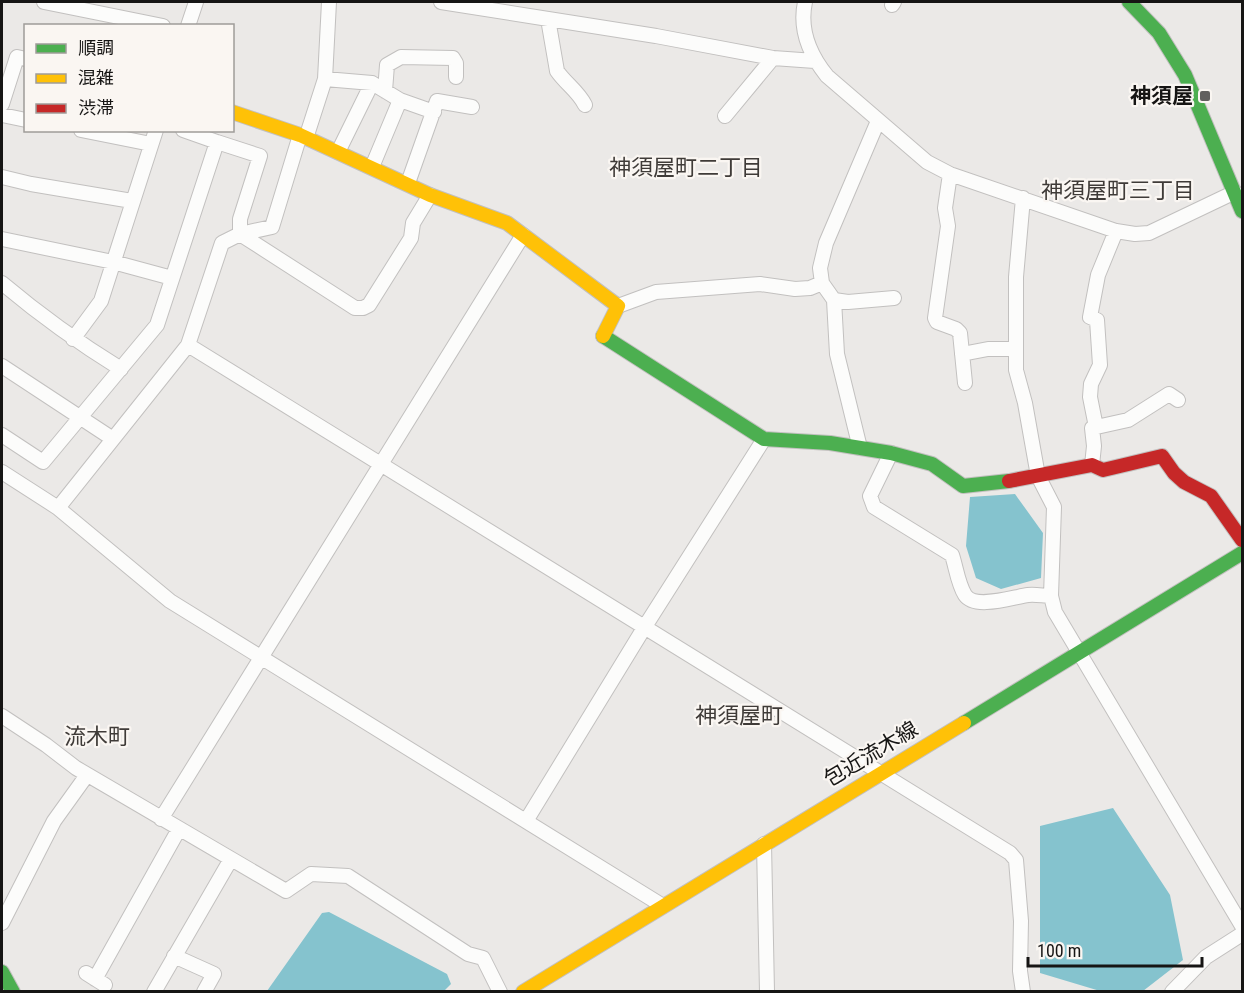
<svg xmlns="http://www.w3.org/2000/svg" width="1244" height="993" font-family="'Roboto Condensed','Noto Sans JP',sans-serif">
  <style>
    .water { fill: #85c3ce }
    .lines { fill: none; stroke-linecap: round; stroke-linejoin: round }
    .street-casing { stroke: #c2c0bf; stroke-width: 16 }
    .fast-casing { stroke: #c2c0bf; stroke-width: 16 }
    .slow-casing { stroke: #c2c0bf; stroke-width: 16 }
    .jam-casing { stroke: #c2c0bf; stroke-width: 16 }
    .street { stroke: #fcfcfb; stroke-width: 14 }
    .fast { stroke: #4caf50; stroke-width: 14 }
    .slow { stroke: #ffc107; stroke-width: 14 }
    .jam { stroke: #c62828; stroke-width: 14 }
    .poi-dot { fill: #615f5e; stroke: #faf6f2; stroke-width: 2 }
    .labels { text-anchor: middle; stroke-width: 4.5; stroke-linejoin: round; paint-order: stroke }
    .poi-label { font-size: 21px; font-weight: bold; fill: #161514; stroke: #faf6f2; text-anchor: end }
    .street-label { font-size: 21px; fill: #161514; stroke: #faf6f2 }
    .neighbourhood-label { font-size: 22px; fill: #3f3b38; stroke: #faf6f2 }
  </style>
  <rect width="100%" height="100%" fill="#ebe9e7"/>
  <path class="water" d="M1015,494l28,39 -2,45 -40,11 -25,-11 -10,-32 4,-49z
    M1113,808l57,87 13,65 -40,31h-43l-60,-18v-147z
    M329,912l118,62 4,10 -8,8 -176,-1 55,-78z"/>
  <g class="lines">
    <defs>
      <path id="street" d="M44,2l119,24
        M441,2l215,34 117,22 42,3
        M805,2c-6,28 5,53 22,74l100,86 23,12 166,57 19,3 14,-1 86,-41
        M892,5l2,-3
        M548,19l9,52c9,13 21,20 28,34
        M188,26l8,-24
        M325,79l47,4 28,17 34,12
        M385,91l2,-26 14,-8 52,1 3,5v14
        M2,104l15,-47 9,2
        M2,115l24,5
        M725,116l48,-58
        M81,130l70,14
        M306,138l19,-59 4,-77
        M217,142l43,14 -20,63v15l115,74h8l6,-3 42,-67 2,-15 17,-28
        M338,152l34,-69
        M372,167l28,-67
        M950,174l-5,34 3,18 -13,92 2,4 19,7 4,4 5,50
        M2,177l29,7 101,17
        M408,183l29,-82 35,6
        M1023,198l-7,79v93l9,33 13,73 16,31 -3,89 4,16 187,314
        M2,239l111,23 59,16
        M2,283c38,32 77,60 119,86
        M834,300l14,2 46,-4
        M618,306l38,-14 104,-8 35,5 15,-1 12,-5
        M73,339l28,-38 55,-171
        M188,345l822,508 6,7 5,61 -1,50 3,21
        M962,354l26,-5h28
        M2,366l111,73
        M1096,427l-6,-30 1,-13 9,-19 -3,-45 -7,-3 8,-42 18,-44
        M2,435l41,27 114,-137 60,-183 -34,-12
        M860,448l-23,-94 -3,-54 -12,-17 -2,-15 6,-25 52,-122
        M891,453l-21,43 4,11 78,48c4,12 6,29 13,40 10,15 48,2 63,0 7,-1 16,1 23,1
        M1092,465l2,-19 -2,-18 36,-8 41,-26 9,6
        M2,472l56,36 112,93 493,305
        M58,508l130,-163 34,-102 18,-9 32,-7 28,-92
        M2,716l44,29 30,23 210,123 25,-17 37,2 120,78 15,4 17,34
        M161,819l362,-584
        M526,821l118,-193 120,-189
        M764,844l3,148
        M2,923l52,-102 33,-46
        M174,956l40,18 -10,18
        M86,973l19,12
        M95,979l84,-150
        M154,992l77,-133
        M1172,992l34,-35 36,-23"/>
      <path id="fast" d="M1129,2l30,31 26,42 57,136
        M603,336l161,103 66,4 61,10 41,11 31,22 46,-5
        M964,723l278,-170
        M2,972l11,20"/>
      <path id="slow" d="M232,112l68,23 130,60 77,28 111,83 -15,30
        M523,992l441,-269"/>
      <path id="jam" d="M1009,481l83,-16 11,5 59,-14 12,17 10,9 27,14 31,44"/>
    </defs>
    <use href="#street" class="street-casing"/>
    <use href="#fast" class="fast-casing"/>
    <use href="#slow" class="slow-casing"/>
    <use href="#jam" class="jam-casing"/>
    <use href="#street" class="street"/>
    <use href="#fast" class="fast"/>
    <use href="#slow" class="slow"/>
    <use href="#jam" class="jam"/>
  </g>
  <rect class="poi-dot" x="1199" y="90" width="12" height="12" rx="3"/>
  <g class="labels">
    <g class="poi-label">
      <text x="1193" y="103">神須屋</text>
    </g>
    <g class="street-label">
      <text transform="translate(871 754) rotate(-31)" y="7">包近流木線</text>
    </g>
    <g class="neighbourhood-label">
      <text x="686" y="175">神須屋町二丁目</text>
      <text x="1118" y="198">神須屋町三丁目</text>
      <text x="739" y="723">神須屋町</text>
      <text x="97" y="744">流木町</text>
    </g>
  </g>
  <rect width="1244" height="993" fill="none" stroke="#161514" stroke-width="6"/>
  <rect x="24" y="24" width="210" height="108" fill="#faf6f2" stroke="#9f9c99" stroke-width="1.5"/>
  <rect x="36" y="44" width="30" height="9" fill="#4caf50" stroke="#9f9c99" stroke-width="1.5"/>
  <text x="78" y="54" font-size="18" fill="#161514">順調</text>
  <rect x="36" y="74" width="30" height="9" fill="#ffc107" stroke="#9f9c99" stroke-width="1.5"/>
  <text x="78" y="84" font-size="18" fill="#161514">混雑</text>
  <rect x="36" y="104" width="30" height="9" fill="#c62828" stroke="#9f9c99" stroke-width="1.5"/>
  <text x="78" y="114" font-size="18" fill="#161514">渋滞</text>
  <path d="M1028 957v9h174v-9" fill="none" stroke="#161514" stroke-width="3"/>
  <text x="1037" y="957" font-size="18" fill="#161514" stroke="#faf6f2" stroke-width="4.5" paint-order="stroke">100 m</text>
</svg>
